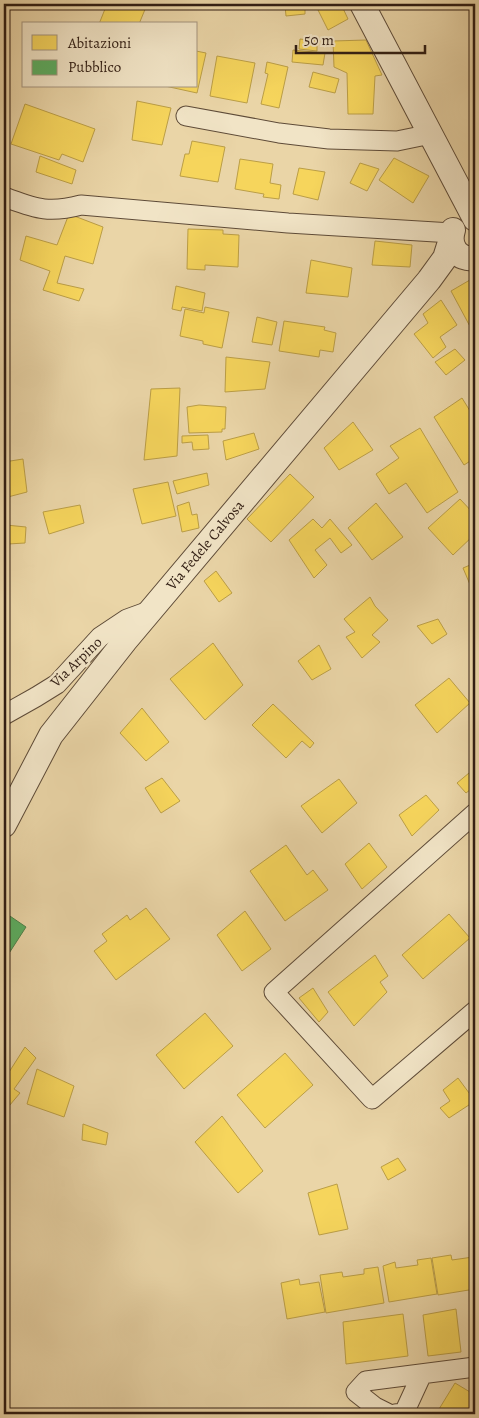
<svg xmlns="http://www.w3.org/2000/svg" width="479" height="1418" font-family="Alegreya,serif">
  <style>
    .homes { fill: #f6d55c; stroke: #bb9e46 }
    .public { fill: #5aae61; stroke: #4d824a }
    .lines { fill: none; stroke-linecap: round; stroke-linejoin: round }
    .minor-casing { stroke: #5e4b38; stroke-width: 21 }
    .tertiary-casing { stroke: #5e4b38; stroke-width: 26 }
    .minor { stroke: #f1e4c6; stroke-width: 19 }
    .tertiary { stroke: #f1e4c6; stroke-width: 24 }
    .labels { text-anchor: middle; stroke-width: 5; stroke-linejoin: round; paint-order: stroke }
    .street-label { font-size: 15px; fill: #301d13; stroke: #f1e4c6 }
  </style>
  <rect width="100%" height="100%" fill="#ead5a7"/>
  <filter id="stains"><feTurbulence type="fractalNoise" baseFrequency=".004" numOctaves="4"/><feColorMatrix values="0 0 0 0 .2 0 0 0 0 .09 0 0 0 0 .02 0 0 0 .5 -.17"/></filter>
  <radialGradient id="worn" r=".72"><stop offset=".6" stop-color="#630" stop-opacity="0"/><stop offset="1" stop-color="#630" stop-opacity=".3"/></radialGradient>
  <path class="homes" d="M107,4h33l6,3 -7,17h-40z
    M298,4h7v10l-19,2 -1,-10z
    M315,4h26l7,15 -20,11z
    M300,39l17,2v10l-18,-2z
    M366,40l16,35 -7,1 -2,38h-25l-1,-41 -13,-6 -1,-26z
    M293,50l32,3 -2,12 -31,-3z
    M196,51l10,2 -9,40 -32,-7h31z
    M217,56l38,7 -8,40 -37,-7z
    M267,62l21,5 -9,41 -18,-4 7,-30 -3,-1z
    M313,72l26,7 -4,14 -26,-6z
    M137,101l34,7 -9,37 -30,-5z
    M25,104l70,25 -12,33 -21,-8 -3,6 -48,-16z
    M192,141l33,6 -7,35 -38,-6 5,-22h4z
    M40,156l36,14 -4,14 -36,-12z
    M394,158l35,18 -16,27 -34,-23z
    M240,159l33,5 -3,19 11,2 -2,14 -16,-2 1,-3 -29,-5z
    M360,163l19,6 -12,22 -17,-8z
    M299,168l26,4 -7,28 -25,-6z
    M69,214l34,13 -10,37 -28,-8 -8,27 27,6 -5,12 -36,-11 7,-19 -30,-11 6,-24 31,9z
    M188,229l35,1v4l16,1 -1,32 -33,-2v5l-18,-1z
    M375,241l37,4 -2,22 -38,-2z
    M311,260l41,8 -4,29 -42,-4z
    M475,277v53l-2,2 -22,-41z
    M176,286l29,7 -3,18 -20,-4 -1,4 -9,-2z
    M441,300l16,25 -17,12 6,10 -13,11 -19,-24 14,-11 -5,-9z
    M205,307l24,5 -7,36 -19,-4v-3l-23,-5 5,-27 19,4z
    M257,317l20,5 -5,23 -20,-3z
    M284,321l41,6 -1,3 12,3 -3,19 -13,-2 -1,7 -40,-6z
    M455,349l10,11 -19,15 -11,-13z
    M226,357l44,5 -5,27 -40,3z
    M180,388l-3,68 -33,4 7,-71z
    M462,398l13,21v39l-11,7 -30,-48z
    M199,405l27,2 -1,22h-3v3l-33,1 -2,-26z
    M353,422l20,28 -34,20 -15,-22z
    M420,428l38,64 -31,21 -21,-30 -17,11 -13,-20 23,-16 -9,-12z
    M254,433l5,16 -33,11 -3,-19z
    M208,435l1,14 -16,1 -1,-8 -10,1v-7z
    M23,459l4,33 -23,6v-36z
    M207,473l2,12 -32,9 -4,-13z
    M290,474l24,23 -43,45 -24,-23z
    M168,482l8,34 -34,8 -9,-35z
    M460,499l15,16v19l-22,21 -25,-27z
    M189,502l3,13 5,-1 2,14 -17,4 -5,-26z
    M376,503l27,34 -31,23 -24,-32z
    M80,505l4,18 -35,11 -6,-22z
    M313,519l9,9 8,-9 22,26 -11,8 -11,-15 -15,12 12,15 -13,13 -25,-38z
    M6,525l20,2 -1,16 -17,1z
    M475,563v31h-1l-11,-26z
    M216,571l16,22 -13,9 -15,-21z
    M370,597l5,9 13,14 -16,15 8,7 -18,16 -16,-21 9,-5 -11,-13z
    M438,619l9,15 -15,10 -15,-18z
    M213,643l30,42 -38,35 -35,-41z
    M319,645l12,24 -19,11 -14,-19z
    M449,678l21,25 -33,30 -22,-28z
    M273,704l41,39 -4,5 -8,-7 -16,17 -34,-33z
    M142,708l27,34 -23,19 -26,-28z
    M475,768v18l-9,7 -9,-10z
    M162,778l18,23 -19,12 -16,-25z
    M339,779l18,24 -35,30 -21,-27z
    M426,795l13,15 -27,26 -13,-21z
    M369,843l18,24 -25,22 -17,-25z
    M286,845l21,30 6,-5 15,20 -43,31 -35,-50z
    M146,908l24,31 -54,41 -22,-29 13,-10 -5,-7 25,-19 3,5z
    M245,911l26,38 -29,22 -25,-36z
    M449,914l21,24 -47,41 -21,-24z
    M375,955l13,21 -8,6 7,10 -33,34 -26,-34z
    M313,988l15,24 -9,10 -20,-24z
    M205,1013l28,33 -49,43 -28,-34z
    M25,1047l11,11 -22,31 6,4 -16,19v-32z
    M285,1053l28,32 -48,43 -28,-33z
    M37,1069l37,17 -10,31 -37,-13z
    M458,1078l17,23 -26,17 -9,-10 10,-7 -7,-11z
    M222,1116l41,55 -25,22 -43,-51z
    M83,1124l25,9 -2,12 -24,-5z
    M398,1158l8,12 -18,10 -7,-13z
    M337,1184l11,45 -29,6 -11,-42z
    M473,1252h2v37l-37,6 -6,-37 19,-3 1,5 21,-3z
    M431,1258l6,36 -48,8 -6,-36 12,-4 1,6 22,-3 -1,-5z
    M378,1267l6,36 -58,10 -6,-38 22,-3 1,5 21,-3v-5z
    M299,1279l1,6 19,-3 6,30 -38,7 -6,-36z
    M456,1309l5,43 -33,4 -5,-41z
    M403,1314l5,42 -62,8 -3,-42z
    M455,1383l20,12v19h-39z"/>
  <path class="public" d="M4,912l22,15 -22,34z"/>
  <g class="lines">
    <defs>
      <path id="minor" d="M186,116l93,17 50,6 68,2 34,-7
        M4,197c31,11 43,17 77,8l207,18 164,10
        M4,715l32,-18 21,-13 43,-47 27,-18 22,-8
        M475,813l-201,179 98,107 103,-88
        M389,1414l-14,-7 -19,-15 10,-11 109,-14
        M395,1414l9,-1 18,-39"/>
      <path id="tertiary" d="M362,4l113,215
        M453,230c-5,16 5,31 22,28
        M4,825l47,-90 74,-94 304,-361 16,-22 6,-19"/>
    </defs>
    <use href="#minor" class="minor-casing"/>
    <use href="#tertiary" class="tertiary-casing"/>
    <use href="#minor" class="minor"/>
    <use href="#tertiary" class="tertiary"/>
  </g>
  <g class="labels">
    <g class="street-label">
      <text transform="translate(205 545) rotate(-50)" y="5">Via Fedele Calvosa</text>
      <text transform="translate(76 662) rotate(-44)" y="5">Via Arpino</text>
    </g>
  </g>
  <rect width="479" height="1418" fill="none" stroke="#ead5a7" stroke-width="20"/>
  <rect x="5" y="5" width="469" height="1408" fill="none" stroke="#301d13" stroke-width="2.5"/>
  <rect x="10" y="10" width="459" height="1398" fill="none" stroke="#301d13"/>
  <rect x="22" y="22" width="175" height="65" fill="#f1e4c6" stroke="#a4947e"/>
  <rect x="32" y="35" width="25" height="15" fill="#f6d55c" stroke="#a4947e"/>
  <text x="68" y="48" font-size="15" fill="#301d13">Abitazioni</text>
  <rect x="32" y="60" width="25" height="15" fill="#5aae61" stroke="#a4947e"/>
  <text x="68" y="72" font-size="15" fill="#301d13">Pubblico</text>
  <path d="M296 45v8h129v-8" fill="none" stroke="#301d13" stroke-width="2.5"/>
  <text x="304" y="45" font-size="15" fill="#301d13" stroke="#f1e4c6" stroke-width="4" paint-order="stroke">50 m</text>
  <rect width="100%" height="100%" filter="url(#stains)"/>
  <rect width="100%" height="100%" fill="url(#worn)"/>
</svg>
